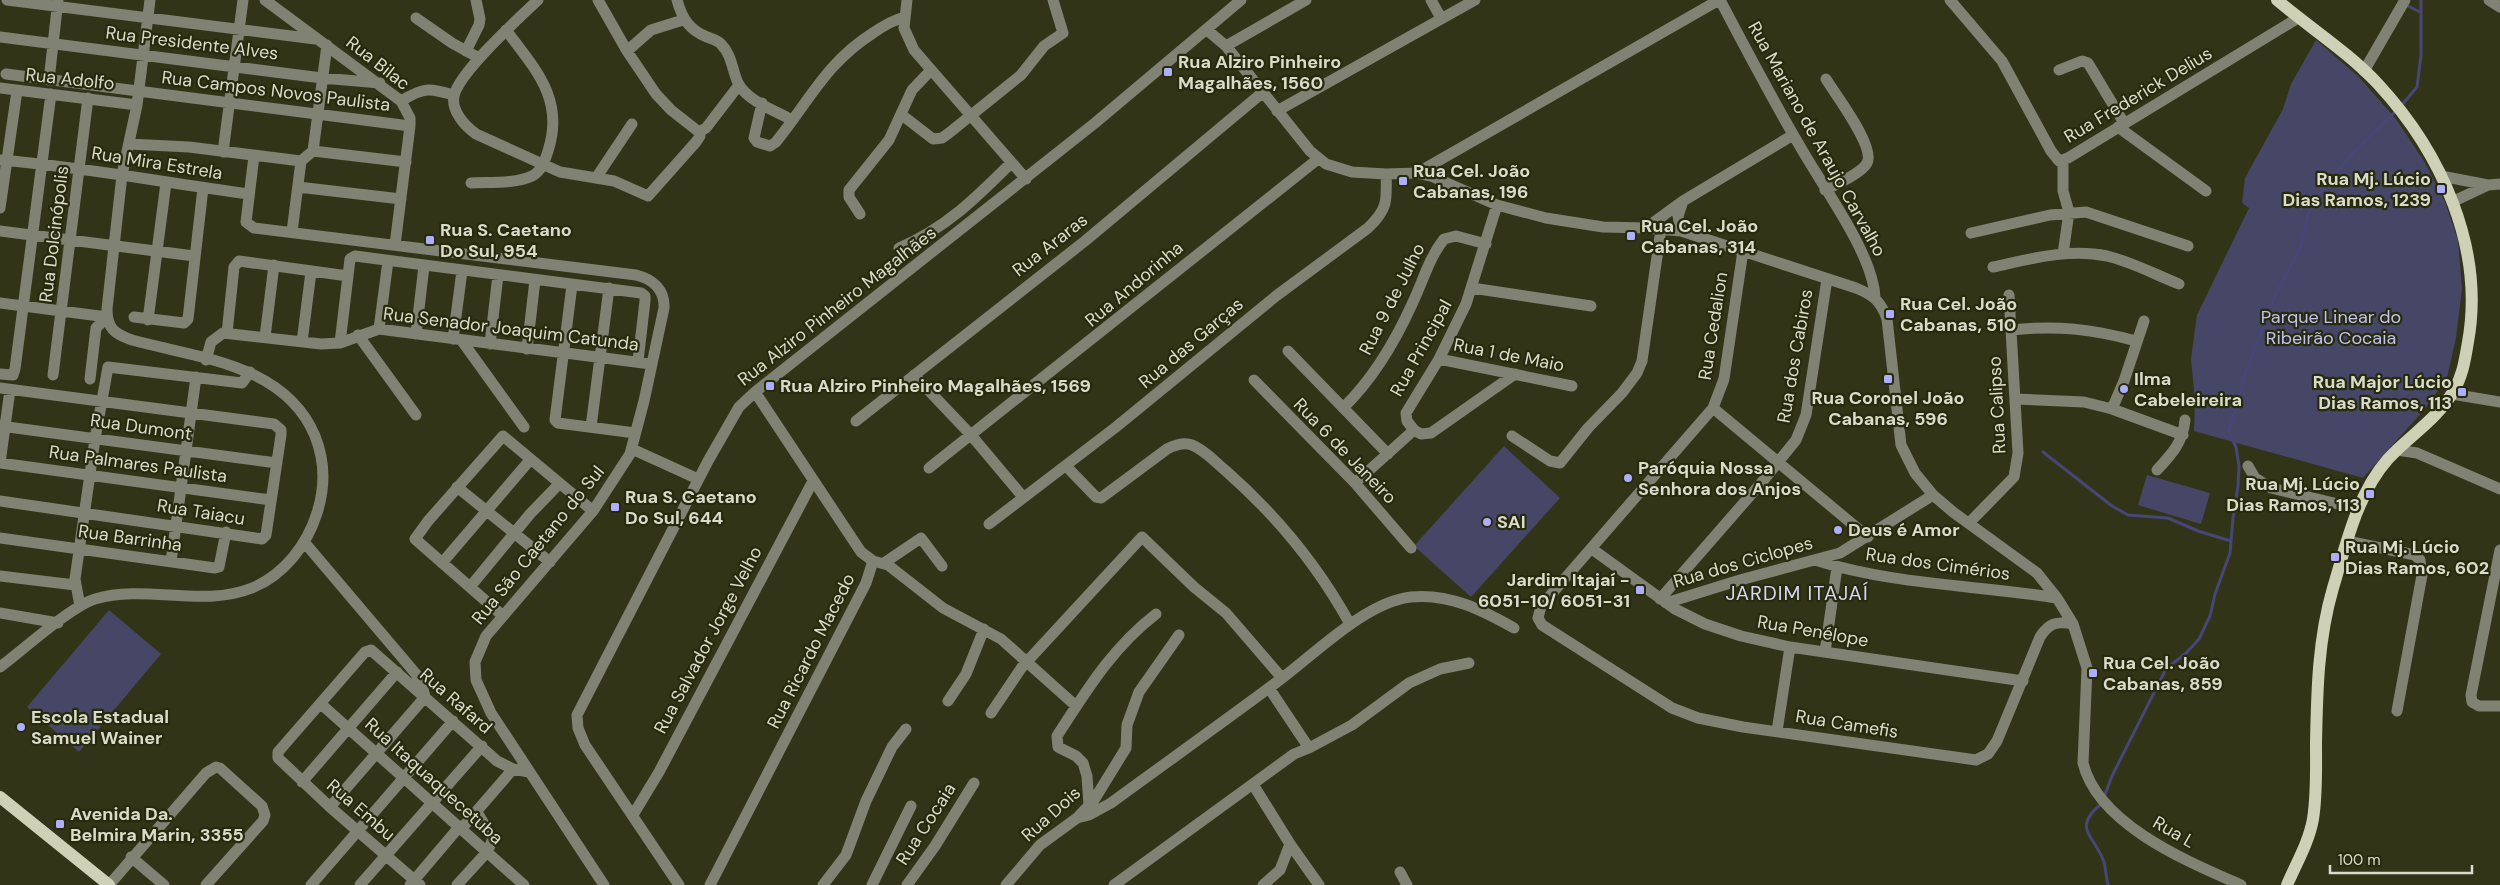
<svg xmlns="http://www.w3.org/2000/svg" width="2500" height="885" font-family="'DM Sans',sans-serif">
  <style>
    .green { fill: #464666 }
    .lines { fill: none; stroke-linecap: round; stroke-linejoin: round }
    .stream { stroke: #474678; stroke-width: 3 }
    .minor { stroke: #808274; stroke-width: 11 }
    .major { stroke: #ced1b5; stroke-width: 12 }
    .poi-dot { fill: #adaffb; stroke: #282a0e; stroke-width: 2 }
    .labels { text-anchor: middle; stroke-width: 4.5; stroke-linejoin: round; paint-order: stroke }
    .street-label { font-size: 18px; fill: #dadccb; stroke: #282a0e }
    .poi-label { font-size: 18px; font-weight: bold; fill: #dadccb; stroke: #282a0e; text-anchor: start }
    .park-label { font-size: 18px; fill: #c0c2f3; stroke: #282a0e }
    .quarter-label { font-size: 20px; letter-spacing: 1px; fill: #d6d8f5; stroke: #282a0e }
  </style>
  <rect width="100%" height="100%" fill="#323418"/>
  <path class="green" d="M2316,40l42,36 38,43 28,42 21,41 13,38 4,49 -6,49 -9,40 -23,32 -61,68 -169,-47 1,-31 -4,-41 6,-44 52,-107 -7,-5 3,-25 38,-69 8,-25z
    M1504,446l56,52 -89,99 -57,-51z
    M2147,475l63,18 -9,31 -63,-19z
    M109,610l52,44 -82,98 -52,-45z"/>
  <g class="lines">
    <path class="stream" d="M2406,5l14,7
      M2401,106l16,-19 4,-32v-55
      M2043,452l69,54 16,9 40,3 30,13 33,10
      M2104,797l8,-21 54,-107 20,-16 13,-14 11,-23 5,-22 15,-41 3,-35 5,-32 1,-20 -3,-19 -7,-15 15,-55 33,-86 24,-44 9,-42 40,-49 47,-46
      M2102,803c-31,26 -8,31 2,59 2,7 2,16 4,23"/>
    <path class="minor" d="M7,0l308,39
      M265,0l136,101 9,17v8l-15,119
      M538,0c-19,18 -79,72 -84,96 -3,15 11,30 22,38l84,38 54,9 34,15 48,-54 4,-6 -1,-4
      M598,0l29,51 29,43 15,16 28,22
      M677,0c5,18 12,30 30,37 5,2 10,3 14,7 11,11 11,26 17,39 9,18 38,28 54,37
      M907,0l-3,28 10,22 112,129
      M1431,0l10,18
      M1720,0c26,49 52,99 81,148 22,39 72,106 74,149
      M1950,0l52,61 49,90 8,10 9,-3 230,-140
      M2489,0l11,7
      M416,18l36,25 27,15
      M1207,30l19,16 84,105 16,13 26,8 34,2 31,-1 14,3 66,29 49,13 57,9 43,1 35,3 175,57c17,7 25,13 31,31l14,126 14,28 18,22 20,17 84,61 20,25 16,26 14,44 -4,95c15,62 106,99 158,122
      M0,37l322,41 58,5
      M1226,46l80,-46
      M466,51l13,-26 1,-6 -4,-19
      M627,51l24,-21 32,-10
      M2059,70l23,-9 6,2 36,60
      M2364,71l41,-71
      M6,74l404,52
      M49,80l9,-80
      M0,88l137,17
      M401,101c23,-14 28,-13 53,-6
      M762,103l-8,35 3,4 13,4 6,-4c34,-42 50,-79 97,-109 10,-7 20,-13 32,-16
      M1277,111l198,-111
      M902,115l31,24 9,-1 7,-5 72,-58 23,-29 19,-13 -10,-33
      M2118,127l88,64
      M699,132l7,-4 33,-43
      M129,144l60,3 112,14
      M313,151l93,11
      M223,152l20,-152
      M254,156l-8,66 8,6 382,47c17,4 29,15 28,33l-20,93 -14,53 -37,57 -107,125 -11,26 1,18 15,33 113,172
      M0,160c84,7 166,23 249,34
      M1417,173l302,-173
      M2441,176l47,9 12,-1
      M596,178l36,-54
      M471,183c19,-1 44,1 61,-7 10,-5 13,-16 16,-25 17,-52 -13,-82 -42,-121
      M298,187l103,12
      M1825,190c10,-5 37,-17 42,-27 9,-16 -32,-69 -41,-84
      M2452,202l36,-17
      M0,208l17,-117
      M860,214l-11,-17v-7l40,-50 23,-50 19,-20
      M1646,228l37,-27 110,-66
      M0,231l194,25
      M1681,231l-3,-15 5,-15
      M292,232l9,-71 12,-10 14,-106
      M1971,233l79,-18 36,-3 102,34
      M899,248c46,-19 78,-51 112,-85
      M1743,251l-19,128 -11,29 -172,198 -3,12 4,7 130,83 26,10 45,9 233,33 12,-6 9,-13 43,-104c9,-14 16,-16 33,-13
      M2063,254l6,-42 -6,-21v-31
      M1993,267c37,-8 76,-19 114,-11 25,6 49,19 72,28
      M572,285l-17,135 3,3 77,10
      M1472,288l119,18
      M0,303l107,14
      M134,317l50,6 4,-4 15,-131
      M148,320l18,-137
      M379,329l9,-68
      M2011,330c46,-5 81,-1 125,11
      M227,333l7,-66 5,-6 109,15
      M416,334l8,-68
      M358,335l58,80
      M265,337l9,-72
      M453,339l9,-68
      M462,341l62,86
      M302,342l9,-70
      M340,343l10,-84 5,-3 286,37 4,3v5l-7,60
      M490,344l8,-69
      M527,349l8,-69
      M1288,351l100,103
      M1439,359l133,27
      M206,360l5,-18 12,-9 98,11 19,-1 39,-14 272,35
      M0,374l13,1 2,-6 36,-275
      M53,375l35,-277
      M914,375l57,60 52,62
      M90,379l6,-51 11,-11
      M1254,380l101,103 56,65
      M0,388l274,36 7,6v5l-15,100 -4,4 -262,-38
      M2452,394l48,8
      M2015,399l69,3 28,7 12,-28 20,-60
      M1343,408c30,-29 53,-68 70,-106 10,-21 16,-44 31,-63l12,-3 30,8
      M1713,408l155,129
      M2112,409l71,26
      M856,421l229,-180 177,-148
      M0,426l277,37
      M591,427l18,-139
      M1414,430l7,4 10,-1 84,-59
      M1512,436l38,25 10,2 28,-35 34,-35 15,-20 5,-12 19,-132
      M632,449l66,30
      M2397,450l20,3 83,36
      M0,463l271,37
      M0,463l10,-73
      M1066,466l30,31 5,1 66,-49c8,-4 17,-7 25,-4 13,5 23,17 34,26 49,43 92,95 124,153
      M2248,466l7,12 16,10 88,21
      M929,468l389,-309
      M2157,470c15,-16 26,-28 28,-50
      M1355,483l59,-53 -7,-9 -1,-8 33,-54 27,-55 31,-99
      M457,487l93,75
      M1969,523l45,-46 4,-24 -9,-158
      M989,524l127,-97 160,-131 92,-68c20,-19 19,-28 18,-54
      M0,538l215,30 4,-1 7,-35
      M2347,541l68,14 5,5 2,15 -25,136
      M305,543l111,131 6,11 3,12 -95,110
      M1592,549l83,60 30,15 36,12 49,11 233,34
      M2500,550l-29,145 1,7 7,4h21
      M1815,560c78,25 162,25 242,38
      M873,561l15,4 55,43 58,31 75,67
      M171,562l25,-185
      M442,563l88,-103
      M884,563l37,-25 21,28
      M0,576l75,9
      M470,587l60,-73 29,-30
      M1660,599l102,-117 34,-42 10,-25 21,-136
      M1666,603l74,-23 100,-27 93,-58
      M80,606l-5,-27 20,-140 13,-72 134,16 8,-11
      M0,613l58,10
      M503,616l-88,-77 13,-18 75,-85 90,75
      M1825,652l12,-85
      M0,667c23,-17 70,-60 95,-68 51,-15 107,9 157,-11 32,-13 55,-43 65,-75 8,-25 8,-52 -2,-77 -30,-72 -117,-78 -183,-96 -17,-6 -25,-11 -25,-31l15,-134 15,-70 13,-105
      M948,701l18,-27 18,-45
      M321,704l203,181
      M991,713l31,-46 120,-130 52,50 32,26 56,65
      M1777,731l13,-84
      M1309,748l43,-23 57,-42 31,-14 29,-6
      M302,782l95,-110
      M1254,786l36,58 -10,26 -17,15
      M1089,805l-2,-29 -4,-13 -7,-7 -18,-9 -1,-11c30,-46 55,-88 99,-122
      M633,815l26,-43 154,-291
      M1077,818l12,-3 22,-12c56,-41 111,-80 166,-121 37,-27 88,-80 134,-85 38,-4 71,13 103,31
      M462,828l51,-59
      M1290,844l29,41
      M131,857l33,28
      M1400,872l7,13
      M109,885l97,-112 10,-6 4,1 42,38 3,9 -2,6 -57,64
      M311,885l142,-164
      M360,885l122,-139
      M410,885l50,-59
      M420,885l-90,-78 -52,-49v-6l87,-100 6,-2 126,111 16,8 16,3
      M457,885l30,-33 6,-13 -16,-27
      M679,885l-94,-140 -7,-17 -1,-13 131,-254 31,-54 16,-15 340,-269 146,-123
      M710,885l156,-302 7,-22 -12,-9 -106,-160
      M823,885l23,-30 20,-54 26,-54 14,-18
      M872,885l39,-79
      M907,885l28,-39 39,-63
      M1006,885l34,-40 37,-27 17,-18 32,-52 1,-23 12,-33 40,-57
      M1114,885l180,-131 15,-6 -40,-60"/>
    <path class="major" d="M2277,0c33,28 71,52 101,84 63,68 107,164 90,258 -3,17 -5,33 -14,48 -16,29 -44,45 -66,69 -31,35 -42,86 -55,129 -15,51 -16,103 -17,155 0,26 1,51 -3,76 -4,23 -17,45 -26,66
      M0,797l109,88"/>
  </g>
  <g class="poi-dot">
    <rect x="1163" y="67" width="10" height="10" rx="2.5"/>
    <rect x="1398" y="176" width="10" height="10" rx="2.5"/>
    <rect x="2436" y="184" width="10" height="10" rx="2.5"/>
    <rect x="1626" y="231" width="10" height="10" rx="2.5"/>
    <rect x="425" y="235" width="10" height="10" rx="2.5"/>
    <rect x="1885" y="309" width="10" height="10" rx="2.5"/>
    <rect x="1883" y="374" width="10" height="10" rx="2.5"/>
    <rect x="765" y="381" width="10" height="10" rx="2.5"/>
    <circle cx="2124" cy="389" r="5"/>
    <rect x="2457" y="387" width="10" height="10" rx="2.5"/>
    <circle cx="1628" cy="478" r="5"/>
    <rect x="2365" y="489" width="10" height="10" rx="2.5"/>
    <rect x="610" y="502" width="10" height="10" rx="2.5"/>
    <circle cx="1487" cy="522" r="5"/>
    <circle cx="1838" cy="530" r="5"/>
    <rect x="2330" y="552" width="10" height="10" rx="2.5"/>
    <rect x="1635" y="585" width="10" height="10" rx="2.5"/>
    <rect x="2088" y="668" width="10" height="10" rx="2.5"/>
    <circle cx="21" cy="727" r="5"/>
    <rect x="55" y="819" width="10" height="10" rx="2.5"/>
  </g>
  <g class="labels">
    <g class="street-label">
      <text transform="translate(192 43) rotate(7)" y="6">Rua Presidente Alves</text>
      <text transform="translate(378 63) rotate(38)" y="6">Rua Bilac</text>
      <text transform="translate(70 79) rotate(6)" y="6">Rua Adolfo</text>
      <text transform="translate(276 91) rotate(7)" y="6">Rua Campos Novos Paulista</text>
      <text transform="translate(2138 95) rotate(-31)" y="6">Rua Frederick Delius</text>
      <text transform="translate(1817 139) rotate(61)" y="6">Rua Mariano de Araujo Carvalho</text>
      <text transform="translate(157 163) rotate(9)" y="6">Rua Mira Estrela</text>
      <text transform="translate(54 234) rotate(-83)" y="6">Rua Dolcinópolis</text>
      <text transform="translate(1050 245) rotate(-38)" y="6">Rua Araras</text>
      <text transform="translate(1134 284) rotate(-40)" y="6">Rua Andorinha</text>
      <text transform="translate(1392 299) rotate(-63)" y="6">Rua 9 de Julho</text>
      <text transform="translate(837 306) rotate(-38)" y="6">Rua Alziro Pinheiro Magalhães</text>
      <text transform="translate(1713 326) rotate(-81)" y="6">Rua Cedalion</text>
      <text transform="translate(511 329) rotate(7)" y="6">Rua Senador Joaquim Catunda</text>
      <text transform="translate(1191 343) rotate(-40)" y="6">Rua das Garças</text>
      <text transform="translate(1421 348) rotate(-61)" y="6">Rua Principal</text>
      <text transform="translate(1509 355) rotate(11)" y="6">Rua 1 de Maio</text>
      <text transform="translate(1795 356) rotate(-80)" y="6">Rua dos Cabiros</text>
      <text transform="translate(1997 405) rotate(-93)" y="6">Rua Calipso</text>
      <text transform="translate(141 427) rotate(8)" y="6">Rua Dumont</text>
      <text transform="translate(1345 451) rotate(46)" y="6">Rua 6 de Janeiro</text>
      <text transform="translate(138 464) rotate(8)" y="6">Rua Palmares Paulista</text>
      <text transform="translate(201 512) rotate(9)" y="6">Rua Taiacu</text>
      <text transform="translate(130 538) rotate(8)" y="6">Rua Barrinha</text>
      <text transform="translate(538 545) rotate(-51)" y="6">Rua São Caetano do Sul</text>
      <text transform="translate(1743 562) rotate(-16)" y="6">Rua dos Ciclopes</text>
      <text transform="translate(1938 564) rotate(8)" y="6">Rua dos Cimérios</text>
      <text transform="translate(1813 631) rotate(10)" y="6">Rua Penélope</text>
      <text transform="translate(708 640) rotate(-62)" y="6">Rua Salvador Jorge Velho</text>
      <text transform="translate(811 651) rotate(-63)" y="6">Rua Ricardo Macedo</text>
      <text transform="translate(456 701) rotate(41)" y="6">Rua Rafard</text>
      <text transform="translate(1847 724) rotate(9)" y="6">Rua Camefis</text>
      <text transform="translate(434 781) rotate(42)" y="6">Rua Itaquaquecetuba</text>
      <text transform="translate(361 810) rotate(41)" y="6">Rua Embu</text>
      <text transform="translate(1051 814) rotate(-42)" y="6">Rua Dois</text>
      <text transform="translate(926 824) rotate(-57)" y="6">Rua Cocaia</text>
      <text transform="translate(2174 832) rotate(30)" y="6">Rua L</text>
    </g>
    <g class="poi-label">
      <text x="1178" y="68">Rua Alziro Pinheiro<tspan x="1178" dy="21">Magalhães, 1560</tspan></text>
      <text x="1413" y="177">Rua Cel. João<tspan x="1413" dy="21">Cabanas, 196</tspan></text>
      <text x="2431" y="185" text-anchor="end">Rua Mj. Lúcio<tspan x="2431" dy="21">Dias Ramos, 1239</tspan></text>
      <text x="1641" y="232">Rua Cel. João<tspan x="1641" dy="21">Cabanas, 314</tspan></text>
      <text x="440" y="236">Rua S. Caetano<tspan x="440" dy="21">Do Sul, 954</tspan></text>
      <text x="1900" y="310">Rua Cel. João<tspan x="1900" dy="21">Cabanas, 510</tspan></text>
      <text x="2134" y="385">Ilma<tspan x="2134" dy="21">Cabeleireira</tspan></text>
      <text x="2452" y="388" text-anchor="end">Rua Major Lúcio<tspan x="2452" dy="21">Dias Ramos, 113</tspan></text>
      <text x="780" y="392">Rua Alziro Pinheiro Magalhães, 1569</text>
      <text x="1888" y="404" text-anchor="middle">Rua Coronel João<tspan x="1888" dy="21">Cabanas, 596</tspan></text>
      <text x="1638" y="474">Paróquia Nossa<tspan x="1638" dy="21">Senhora dos Anjos</tspan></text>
      <text x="2360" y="490" text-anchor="end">Rua Mj. Lúcio<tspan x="2360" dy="21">Dias Ramos, 113</tspan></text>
      <text x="625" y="503">Rua S. Caetano<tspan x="625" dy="21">Do Sul, 644</tspan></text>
      <text x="1497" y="528">SAI</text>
      <text x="1848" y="536">Deus é Amor</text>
      <text x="2345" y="553">Rua Mj. Lúcio<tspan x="2345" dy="21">Dias Ramos, 602</tspan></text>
      <text x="1630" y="586" text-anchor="end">Jardim Itajaí -<tspan x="1630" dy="21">6051-10/ 6051-31</tspan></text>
      <text x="2103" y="669">Rua Cel. João<tspan x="2103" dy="21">Cabanas, 859</tspan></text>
      <text x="31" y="723">Escola Estadual<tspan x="31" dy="21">Samuel Wainer</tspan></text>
      <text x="70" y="820">Avenida Da.<tspan x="70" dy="21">Belmira Marin, 3355</tspan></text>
    </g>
    <g class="park-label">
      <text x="2331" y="323">Parque Linear do<tspan x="2331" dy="21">Ribeirão Cocaia</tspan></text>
    </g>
    <g class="quarter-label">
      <text x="1797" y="600">JARDIM ITAJAÍ</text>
    </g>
  </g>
  <path d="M2330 865v8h142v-8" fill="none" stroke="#dadccb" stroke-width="2.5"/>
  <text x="2338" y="865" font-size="15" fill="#dadccb" stroke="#282a0e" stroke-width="4" paint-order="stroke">100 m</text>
</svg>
